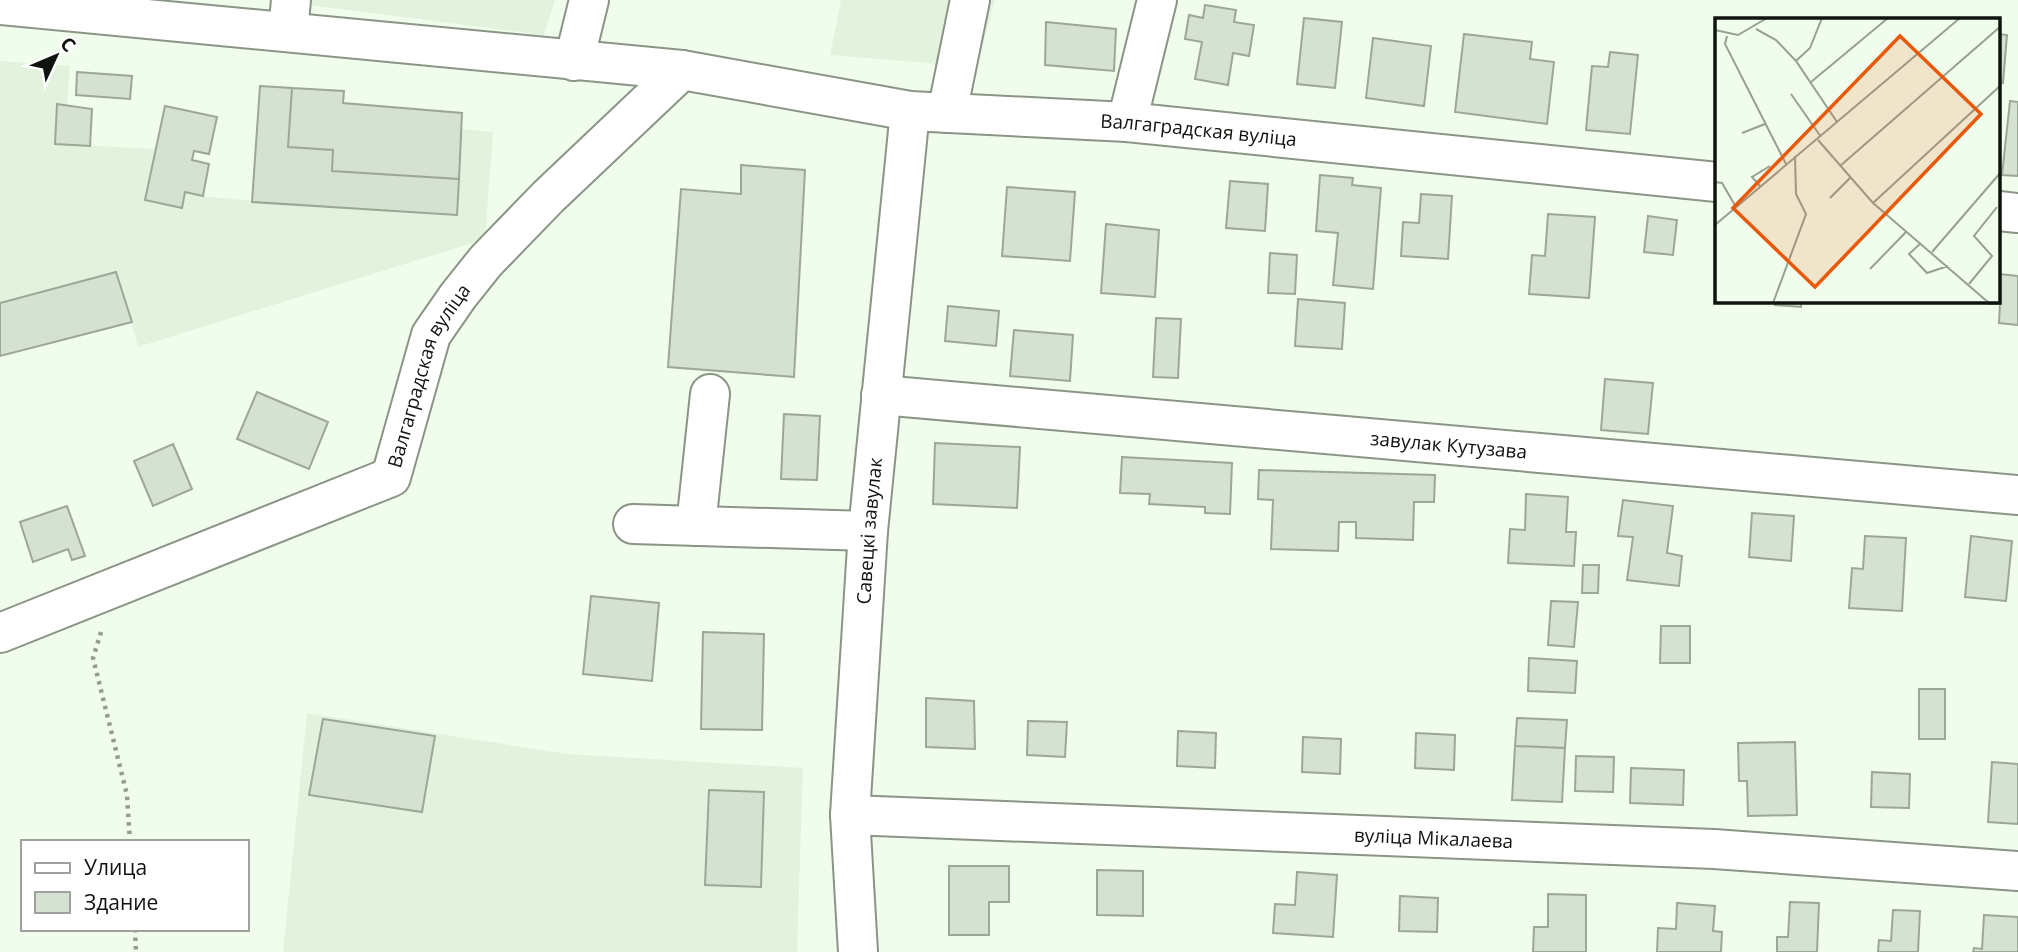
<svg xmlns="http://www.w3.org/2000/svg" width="2018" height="952" font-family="'Open Sans',sans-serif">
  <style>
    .built { fill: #e2f2dc }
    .building { fill: #d5e1d1; stroke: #9ba797; stroke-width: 2 }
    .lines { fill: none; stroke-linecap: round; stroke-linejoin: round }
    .minor-casing { stroke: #8a9586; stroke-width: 42 }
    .path { stroke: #949d90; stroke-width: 4.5; stroke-dasharray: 3.5 5; stroke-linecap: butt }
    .minor { stroke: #fff; stroke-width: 38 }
    .labels { text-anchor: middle; stroke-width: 5; stroke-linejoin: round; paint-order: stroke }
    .street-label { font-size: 19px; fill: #10140e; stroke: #fff }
    .inset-road { fill: none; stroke: #97a093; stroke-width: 2 }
    .view { fill: #e8590c; fill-opacity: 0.15; stroke: #e8590c; stroke-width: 3.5 }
    .inset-edge { fill: none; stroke: #10140e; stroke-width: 3.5 }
  </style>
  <rect width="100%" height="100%" fill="#f1fdec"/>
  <path class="built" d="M269,0h286l-11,35z
    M841,0h154l-18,67 -147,-12z
    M0,61l70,5 -3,39h-10l-2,39 101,5 29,43 18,4 49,5 8,-115 84,5 -1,12 119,10v16l31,3 -8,107 -347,108 -7,-25 -131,34z
    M307,713l260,41 236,14 -6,184h-514z"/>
  <path class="building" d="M1205,5l31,5 -2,12 20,3 -5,31 -16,-3 -5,32 -33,-6 7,-37 -17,-3 4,-24 14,3z
    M1304,18l38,4 -7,66 -38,-4z
    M1046,22l70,7 -2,42 -69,-6z
    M1464,34l68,8 -2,17 24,3 -7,62 -92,-12z
    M1999,34l8,1 -4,48h-4z
    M1373,38l58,8 -7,60 -58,-8z
    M1610,52l28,3 -8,79 -44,-4 6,-64 16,1z
    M77,72l55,4 -2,23 -54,-4z
    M260,86l32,2 -4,59 45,3 -1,21 127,8 -2,36 -205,-13z
    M292,88l52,3 -1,12 119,10 -3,66 -127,-8 1,-21 -45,-3z
    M2010,101l8,1v74l-16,-1z
    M57,104l35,5 -2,37 -35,-2z
    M165,106l52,11 -8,37 -15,-3 -2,9 17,4 -6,32 -18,-4 -3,16 -37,-8z
    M741,165l64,5 -11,207 -126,-10 13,-178 60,5z
    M1320,175l33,3 -1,7 29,3 -8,101 -40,-4 5,-52 -22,-2z
    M1230,181l38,3 -3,47 -39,-3z
    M1007,187l68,5 -5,69 -68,-5z
    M1421,194l31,2 -4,63 -47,-3 2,-34 16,1z
    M1548,214l47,3 -6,81 -60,-4 3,-39 13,1z
    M1648,216l29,4 -4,35 -29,-3z
    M1106,224l53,6 -4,67 -54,-4z
    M1270,253l27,2 -2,39 -27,-1z
    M116,272l16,50 -132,34v-53z
    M1999,274l19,2v49l-19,-2 1,-19h-12v-3h11z
    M1298,299l47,4 -3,46 -47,-3z
    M1776,301h25v6l-26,-2z
    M948,306l51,5 -3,35 -51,-5z
    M1156,318l25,1 -3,59 -25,-1z
    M1014,330l59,5 -3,46 -60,-5z
    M1605,379l48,4 -5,51 -47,-4z
    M257,392l71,30 -19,47 -72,-30z
    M784,414l36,2 -3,64 -36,-1z
    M935,443l85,4 -3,61 -84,-4z
    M173,444l19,45 -39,17 -19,-45z
    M1122,457l110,6 -2,51 -25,-1v-6l-56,-3 1,-10 -30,-1z
    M1259,470l176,5 -1,27h-20l-1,38 -57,-2v-16h-17l-1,29 -67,-2 2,-49 -15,-1z
    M1526,494l42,3 -2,35h10l-2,34 -66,-3 2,-34 15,1z
    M1623,500l50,6 -6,47 15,3 -3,30 -52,-6 6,-43 -15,-1z
    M67,506l18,50 -13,4 -4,-11 -35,13 -13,-40z
    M1752,513l42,3 -3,45 -42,-4z
    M1865,536l41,2 -4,73 -53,-3 3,-40 11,1z
    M1971,536l41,5 -6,60 -41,-4z
    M1583,565h16l-1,28h-16z
    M591,596l68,7 -7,78 -69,-7z
    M1551,601l27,1 -4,45 -26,-2z
    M1661,626h29v37h-30z
    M703,632l61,2 -2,96 -61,-1z
    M1529,658l48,3 -2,32 -47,-2z
    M1919,689h26v50h-26z
    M926,698l48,3 1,48 -49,-2z
    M1517,718l50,2 -2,28 -50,-2z
    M323,719l112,17 -13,76 -113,-17z
    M1028,721l39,1 -2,35 -38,-2z
    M1178,731l38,2 -1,35 -38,-2z
    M1416,733l39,2 -1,35 -39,-2z
    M1303,737l38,2 -1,35 -38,-2z
    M1795,742l2,73 -49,1 -1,-35h-8l-1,-38z
    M1515,746l50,2 -3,54 -50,-2z
    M1576,756l38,1 -1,35 -38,-1z
    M1992,762l26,2v60l-30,-2z
    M1631,768l53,2 -1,35 -53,-2z
    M1872,772l38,2 -1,34 -38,-1z
    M709,790l55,2 -3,95 -56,-2z
    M949,866h60v36h-20v33h-40z
    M1097,870l46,1v45l-46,-1z
    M1297,872l40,3 -4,62 -60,-4 2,-29 20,1z
    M1548,894l38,1v57h-53l1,-25h14z
    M1400,896l38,2 -1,34 -38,-1z
    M1790,902l29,1 -2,49h-40v-15h11z
    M1677,903l38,3 -2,25 9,1 -1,20h-64l1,-24 18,1z
    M1893,910l27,1 -2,41h-40l1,-12 12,1z
    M1984,915l34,2v35h-45l1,-4 8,1z"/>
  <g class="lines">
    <defs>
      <g id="minor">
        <path id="s1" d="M0,5l682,65 228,41 217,11 590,60"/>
        <path d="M288,32l3,-32"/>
        <path d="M574,61l15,-61"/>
        <path d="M947,113l23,-113"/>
        <path d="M1127,122l30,-122"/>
        <path d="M1999,211l19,2"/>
        <path id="s2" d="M881,395l1137,100"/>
        <path d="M633,524l235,7"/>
        <path d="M696,526l14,-132"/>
        <path id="s3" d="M0,633l391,-156 40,-142 27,-39 28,-35 62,-64 134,-127"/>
        <path id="s4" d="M850,815l864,34 304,22"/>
        <path id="s5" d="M858,952l-8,-137 18,-284 42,-420"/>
      </g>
    </defs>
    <use href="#minor" class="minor-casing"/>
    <path class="path" d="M101,632l-8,26 34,137 3,47
      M135,929l1,23"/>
    <use href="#minor" class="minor"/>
  </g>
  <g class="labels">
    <g class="street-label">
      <text dy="7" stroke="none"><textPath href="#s1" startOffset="1206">Валгаградская вуліца</textPath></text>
      <text dy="7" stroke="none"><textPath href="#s3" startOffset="530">Валгаградская вуліца</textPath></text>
      <text dy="7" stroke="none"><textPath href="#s2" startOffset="570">завулак Кутузава</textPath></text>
      <text dy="7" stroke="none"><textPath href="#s5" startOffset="422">Савецкі завулак</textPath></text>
      <text dy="7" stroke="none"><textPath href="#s4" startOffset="584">вуліца Мікалаева</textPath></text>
    </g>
  </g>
  <g transform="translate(1715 18)">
    <rect width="285" height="285" fill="#f1fdec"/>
    <path class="inset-road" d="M41,11l20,11 20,21 41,61M0,12l23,5 29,-17M12,18l-2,8 61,120M81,43l14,-13 12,-30M96,64l77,-64M76,76l30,43M27,115l23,-9M103,122l55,63 116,100M125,148l161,-140M0,164l7,1 14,24M45,168l-8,-9 18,-11M115,180l20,-20M158,185l128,-118M0,207l245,-207M206,225l-12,11 18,19 21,-7M217,234l69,-80M155,251l36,-37M254,266l23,-28 -18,-20 23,-29M58,285l33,-89 -10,-20 -1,-38"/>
    <path class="view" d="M185,18l81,78 -166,173 -82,-79z"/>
    <rect width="285" height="285" class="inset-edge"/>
  </g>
  <rect x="21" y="840" width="228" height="91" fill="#ffffff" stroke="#9fa19f" stroke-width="2"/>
  <rect x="35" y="863" width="35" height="10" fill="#ffffff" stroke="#9fa19f" stroke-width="2"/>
  <text x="84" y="875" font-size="21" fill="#10140e">Улица</text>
  <rect x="35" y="892" width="35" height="21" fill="#d5e1d1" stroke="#9fa19f" stroke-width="2"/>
  <text x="84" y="910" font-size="21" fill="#10140e">Здание</text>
  <g transform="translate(56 56) rotate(46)" stroke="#ffffff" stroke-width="5" paint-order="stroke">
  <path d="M0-5L12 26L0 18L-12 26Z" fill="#10140e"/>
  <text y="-10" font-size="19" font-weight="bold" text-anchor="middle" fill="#10140e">С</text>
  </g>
</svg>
